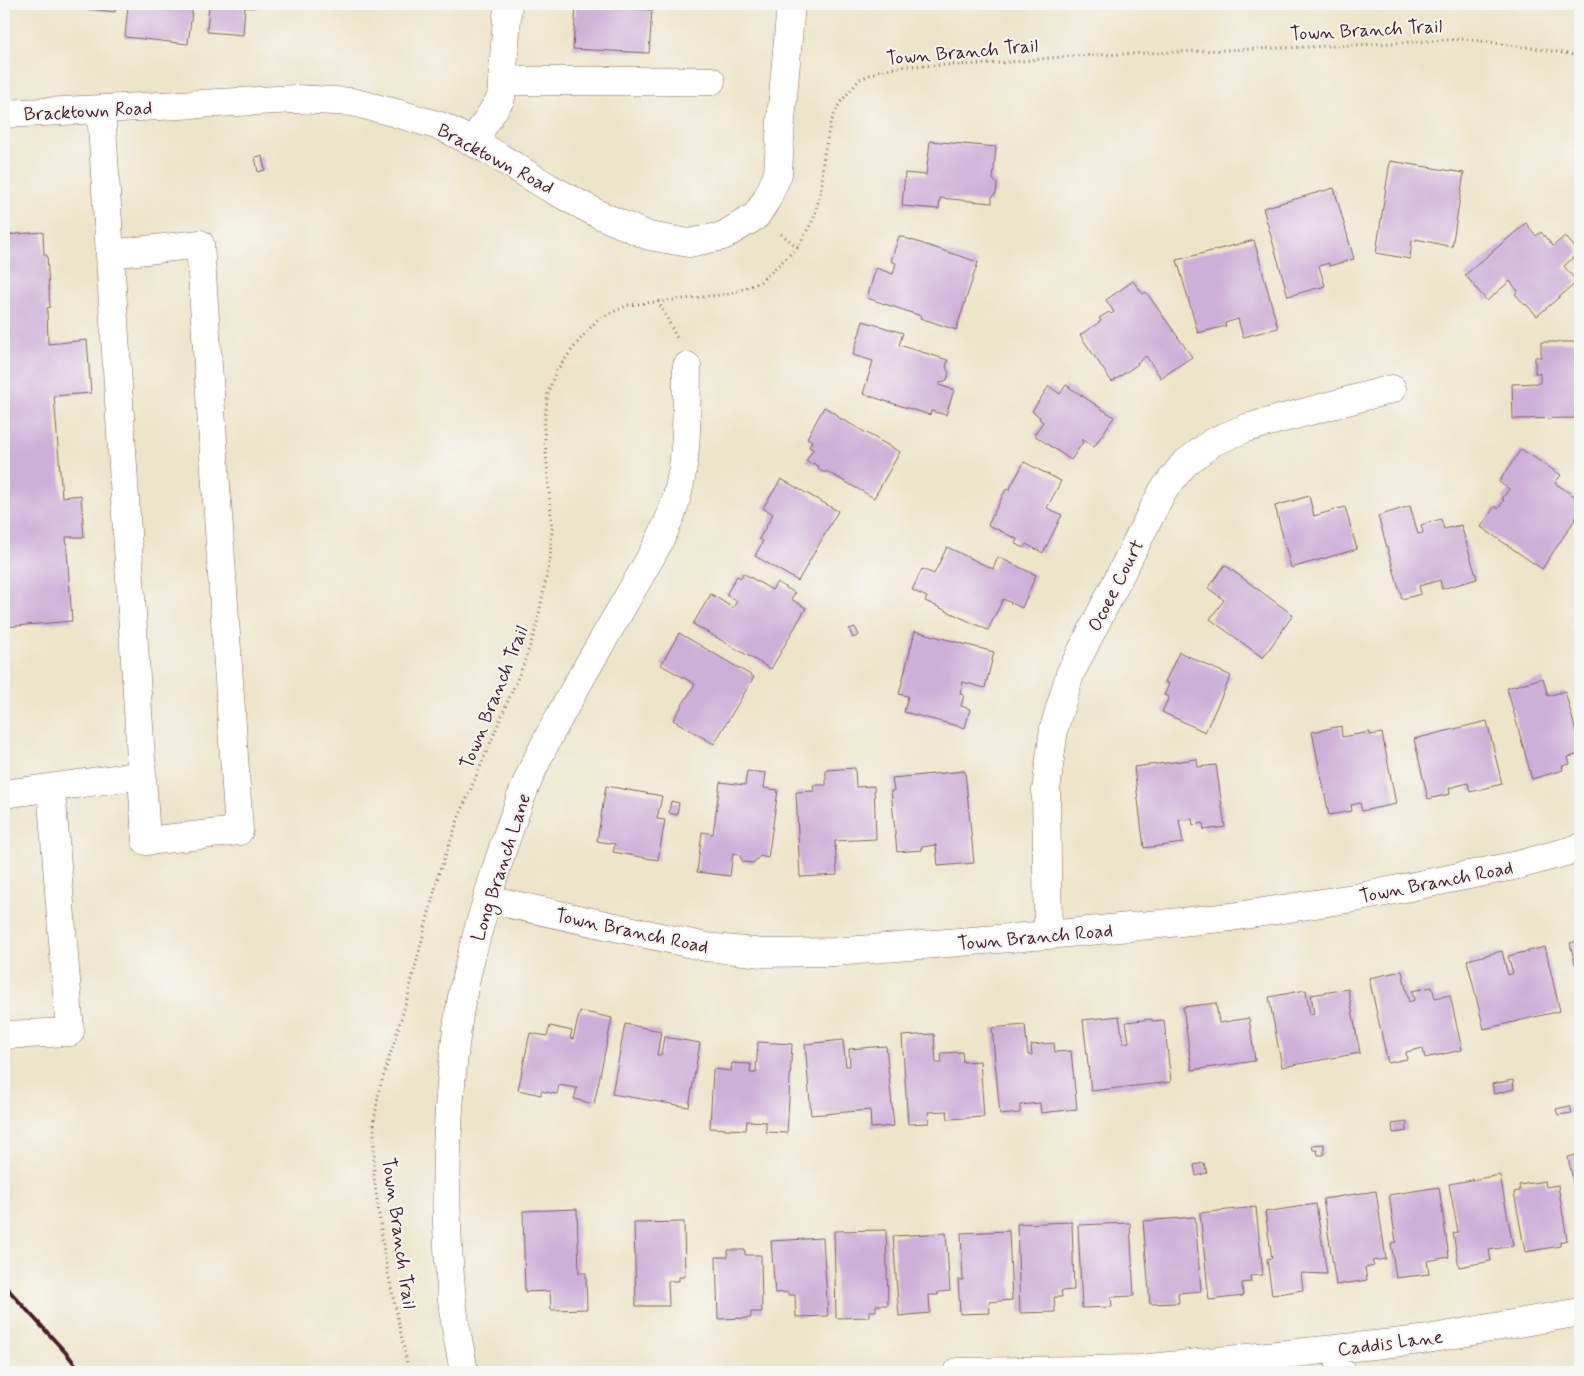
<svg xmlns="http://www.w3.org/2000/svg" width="1584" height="1376" font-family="Mynerve,sans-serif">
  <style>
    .building { fill: #ceafd8 }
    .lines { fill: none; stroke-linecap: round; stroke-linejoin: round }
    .minor-casing { stroke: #836462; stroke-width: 29 }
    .path { stroke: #836462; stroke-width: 3; stroke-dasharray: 1 4; stroke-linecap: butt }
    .minor { stroke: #fff; stroke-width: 28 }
    .rail { stroke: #4a1f2b; stroke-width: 4 }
    .labels { text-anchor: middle; stroke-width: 4; stroke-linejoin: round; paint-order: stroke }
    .street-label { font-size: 19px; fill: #4a1f2b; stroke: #f6f6f2 }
  </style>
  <rect width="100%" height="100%" fill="#f6f6f2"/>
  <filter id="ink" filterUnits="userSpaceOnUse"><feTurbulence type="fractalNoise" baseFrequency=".02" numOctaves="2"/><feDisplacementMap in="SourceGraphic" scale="10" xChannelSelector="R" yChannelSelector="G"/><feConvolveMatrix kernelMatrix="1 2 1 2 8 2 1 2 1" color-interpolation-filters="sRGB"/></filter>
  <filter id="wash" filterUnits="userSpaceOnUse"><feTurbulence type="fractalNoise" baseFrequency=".0096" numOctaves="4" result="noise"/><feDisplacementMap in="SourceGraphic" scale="20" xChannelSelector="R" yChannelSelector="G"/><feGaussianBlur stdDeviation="1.12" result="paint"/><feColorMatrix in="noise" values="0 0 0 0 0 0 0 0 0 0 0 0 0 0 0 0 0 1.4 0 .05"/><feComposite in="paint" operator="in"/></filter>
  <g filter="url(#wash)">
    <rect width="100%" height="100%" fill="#ede5c9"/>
    <g id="blocks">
      <path class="building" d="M89,4h27l-1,8 -27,-3z
        M128,4h65l-5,40 -63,-7z
        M209,4h46l-1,4 -9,-1 -2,28 -36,-3z
        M576,5l76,5 -3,43 -76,-4z
        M930,141l66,6 -3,32 4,5 -1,9 -4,4v6l-52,-5 -1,11 -37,-3 3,-33 21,2z
        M262,156l3,14 -7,2 -3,-15z
        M1390,161l74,12 -12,74 -36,-8v2l-4,-1 -2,19 -34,-6z
        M1334,188l20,71 -25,7v-3l-10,3 6,20 -37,10 -25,-88z
        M1526,223l10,13 5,-4 12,14 12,-10 14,16 -15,14 13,16 -40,34 -11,-12 -1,1 -10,-11 3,-3 -8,-10 -23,20 -22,-26z
        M43,232l1,23h3l3,52 -3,1 1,36 39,-4 4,53 -37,3 8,101 19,-2 3,42h-18l6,84 -68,6v-392z
        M899,236l79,26 -22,68 -36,-12 1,-2 -54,-18 9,-30 17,6 3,-11 -5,-2z
        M1254,240l24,88 -35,9 -5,-18 -13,4 1,3 -28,7 -21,-73z
        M1133,281l10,13 3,-2 46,65 -31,21 -15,-22 -9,7 1,1 -26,18 -32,-47 21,-14 -2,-3 10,-6 2,2 3,-2 -8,-12z
        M863,321l40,12 -4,12 49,15 -2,7 3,6 -2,7 -7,3 -1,2 15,5 -8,25 -15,-4 -1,4 -67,-21 10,-33 -20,-6z
        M1541,342h39v76l-67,1 -1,-35 28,-1v-10h-5v-16h6z
        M1066,385l48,32 -20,30 -12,-8 -1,1 2,2 -12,18 -37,-25 9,-13 -4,-3 1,-2 -8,-6 17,-25 11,8z
        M824,407l14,8v2l62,35 -26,46 -48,-27 -1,2 -7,-4 1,-2 -6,-4 -1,2 -6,-4 7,-12 -4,-2 3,-6 -5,-3z
        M1521,449l40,26 -6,8 25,17v12l-38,57 -61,-42 14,-21 3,3 6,-9 -2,-1 7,-10 -10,-7z
        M1024,462l37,19 -14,27 15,7 -19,38 -17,-9 -2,4 -9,-4 2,-5 -29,-14 18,-36 3,1z
        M781,479l57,32 -40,70 -43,-25 8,-15 -4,-2 14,-25 -10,-6z
        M1309,496l5,20 31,-9 12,42 -66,19 -16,-62z
        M1410,506l8,28 5,-1 -2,-8 20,-6 3,10 17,-4 16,54 -35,10 -2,-9 -21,6 2,8 -19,5 -24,-83z
        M947,547l46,22 5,-12 38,18 -14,33 -19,-9 -15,31 -63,-29 2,-4 -15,-7 10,-21 12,5z
        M1225,565l68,50 -30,43 -53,-39 14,-19 -16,-12z
        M743,573l29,17 5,-8 18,11 -4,6 15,9 -35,61 -78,-45 18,-30 22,14 4,-7 -11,-6 11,-19 4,2z
        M855,627l4,8 -6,3 -4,-9z
        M915,631l79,21 -9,36 -22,-6 -3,12 4,1 -3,11 9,3 -5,19 -61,-16 4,-16 -9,-2z
        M679,633l75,44 -40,67 -41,-24 22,-36 -34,-19z
        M1179,652l52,24 -26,56 -43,-20 7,-15 -5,-2 5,-11 -4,-2z
        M1543,678l5,18 17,-5 15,56v7l-12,3 2,7 -8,2 1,4 -31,9 -25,-91z
        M1487,721l15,63 -32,8 -2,-9 -19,5 1,6 -22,5 -14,-60z
        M1341,726l1,11 28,-5v3l12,-2 14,71 -34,7 -2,-8 -9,2 1,6 -23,4 -17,-83z
        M1197,759l1,8 18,-2 9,62 -21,3 -1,-7 -10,2 -1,-6 -13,1 4,23 -39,5 -10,-81z
        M855,768l1,19 18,-1 2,53 -41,2 2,34 -37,2 -4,-85 18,-1 -1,-6h13v-15z
        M747,771l19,2 -2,15 14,2 -10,68 -8,-2 -7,7 -10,-1 -4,-8 -6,-1 -3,23 -33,-4 5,-40 11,2 7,-52 25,3z
        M965,771l9,92 -36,3 -2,-21 -15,2 1,3 -25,2 -6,-61h3l-2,-13z
        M606,786l56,10 -5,23 8,1 -7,40 -45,-8 2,-8 -18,-3z
        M671,801l8,2 -2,12 -8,-2z
        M1580,940v30l-2,-7 -3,1 -5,-21z
        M1545,947l15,64 -76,18 -17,-69 35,-9 6,24 5,-2 -5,-17z
        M1402,971l7,31 5,-2 -2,-9 20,-4 3,11 15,-3 12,55 -37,8 -2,-10 -17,4 1,7 -19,4 -19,-85z
        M1348,989l12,64 -78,14 -13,-70 37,-7 4,25 4,-1 -3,-19z
        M1216,1003l3,20 30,-5 6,43 -63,9 -9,-63z
        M580,1011l32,7 -18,86 -20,-5 3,-11 -18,-3 -2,9 -16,-3v4l-23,-5 12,-57 17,3 3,-10 22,5 -2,7 3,1z
        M1119,1016l4,27 6,-1 -3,-20 26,-3v2l12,-1 7,62 -80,9 -8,-71z
        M625,1024l36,7 -4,24h4l3,-18 36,6 -11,64 -77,-13z
        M1025,1025l3,30h4l-1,-10 23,-2 1,9 16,-1 6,58 -36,4 -1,-10 -20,2v8l-20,2 -8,-87z
        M934,1034l2,29h6l-1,-10 21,-1 1,10 17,-1 4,56 -36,2 -1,-8 -19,1 1,11 -21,1 -6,-88z
        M843,1040l3,26h4l-1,-17 37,-3 8,80 -23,2 -1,-18 -59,5 -6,-71z
        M758,1042l34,2 -5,89 -21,-1v-10l-19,-1 -1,9 -36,-2 3,-59 18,2 1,-8 19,1 -1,9h6z
        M1513,1080l1,9 -20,5 -2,-10z
        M1570,1106l2,7 -14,2 -2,-6z
        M1407,1122v9l-14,2 -1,-9z
        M1324,1144v11h-6l-1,-5h-4l-1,-5z
        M1580,1154v54h-1l-11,-51z
        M1204,1163l3,10 -11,3 -2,-11z
        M1500,1175l13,71 -24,4 2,11 -32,6 -6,-34 5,-1 -9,-48z
        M1545,1181l1,6 12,-2 9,55 -7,2v4l-35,6 -11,-60 6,-1 -1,-6z
        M1439,1187l10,70 -22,4 2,13 -33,4 -5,-35 5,-1 -7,-47z
        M1376,1191l10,68 -14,2 2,5 -9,2 2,12 -31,5 -13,-86z
        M1316,1204l11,70 -26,-1 2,17 -31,5 -5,-36 5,-1 -7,-46z
        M1256,1207l7,68 -13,1 1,6 -9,1 1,13 -34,4 -9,-87z
        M577,1209l2,64h7l1,36 -36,1 -1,-19 -25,1 -2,-81z
        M1195,1217l6,74 -23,2 1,10 -29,1 -7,-83z
        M684,1222l1,55h-6v4h-11l1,25h-33l-2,-83z
        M1072,1222l2,68 -13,1 1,6h-8l1,15 -35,1 -3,-89z
        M1130,1223l4,73 -23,1 1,10 -30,1 -4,-83z
        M886,1230l2,75h-12v6h-7v6l-33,1 -2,-87z
        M1009,1231l3,69 -23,2 1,11 -30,1 -2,-34h5l-2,-47z
        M946,1233l4,58 -12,1v3h-9l1,18 -31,3 -6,-80z
        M823,1238l5,78 -32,1 -1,-22h-7v-3l-13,1 -4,-52z
        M728,1250h17v5h16l1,57h-11v6l-33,1 -2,-62h12z"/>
    </g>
  </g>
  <g filter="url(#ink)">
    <use href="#blocks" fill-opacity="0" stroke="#836462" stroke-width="1"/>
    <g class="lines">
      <defs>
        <path id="minor" d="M502,81h209
          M101,109l41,666 4,66 93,-10 -39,-587 -90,10
          M4,114l292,-15 56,3 44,11 47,14 45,23 60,37 52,28 49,21 40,7 34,-7 33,-20 11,-17 11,-25 3,-54 10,-116
          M473,142l28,-44 7,-94
          M4,794l138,-19
          M487,899l219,48 57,6 71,-1 214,-17 183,-18 129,-20 158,-32 62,-17
          M1048,935l-2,-145 8,-62 16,-54 92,-182 22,-28 29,-22 33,-14 146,-39
          M4,1035l66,-3 -19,-244
          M1337,1349l4,23
          M464,1372c-4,-24 -10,-49 -12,-73 -9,-90 -7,-181 5,-270 6,-50 22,-102 36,-150 13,-41 26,-81 44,-119 26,-54 58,-106 88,-158 18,-32 39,-64 50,-99 14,-45 11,-91 12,-137
          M958,1372l182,-3 282,-29 158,-28"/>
      </defs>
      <use href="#minor" class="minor-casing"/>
      <path class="path" d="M781,234l17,13
        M658,301l19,37
        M409,1372l-24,-113 -11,-82v-56l5,-30 27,-88 33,-130 20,-56 65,-154 12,-35 14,-69 2,-31 -8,-101 4,-35 8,-21 22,-29 20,-23 30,-14 101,-11 30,-11 39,-36 16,-29 8,-32 1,-26 7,-36 9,-20 21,-25 21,-9 27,-4 81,-2 83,-8 285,-11 108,-6 75,10 40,7"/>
      <use href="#minor" class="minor"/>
      <path class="rail" d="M4,1285l63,69 14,18"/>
    </g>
  </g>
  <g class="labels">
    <g class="street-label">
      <text transform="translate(1366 29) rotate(-3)" y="7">Town Branch Trail</text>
      <text transform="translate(962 51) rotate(-5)" y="7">Town Branch Trail</text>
      <text transform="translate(88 110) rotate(-3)" y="7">Bracktown Road</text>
      <text transform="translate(496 158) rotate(28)" y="7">Bracktown Road</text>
      <text transform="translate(1115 585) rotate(-63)" y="7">Ocoee Court</text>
      <text transform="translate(493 697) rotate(-68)" y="7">Town Branch Trail</text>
      <text transform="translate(500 867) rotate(-72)" y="7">Long Branch Lane</text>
      <text transform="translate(1436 881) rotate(-11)" y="7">Town Branch Road</text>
      <text transform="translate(632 930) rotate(12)" y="7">Town Branch Road</text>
      <text transform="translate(1035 936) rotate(-5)" y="7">Town Branch Road</text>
      <text transform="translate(400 1233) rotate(82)" y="7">Town Branch Trail</text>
      <text transform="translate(1390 1342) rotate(-7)" y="7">Caddis Lane</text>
    </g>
  </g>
  <rect width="1584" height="1376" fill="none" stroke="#f6f6f2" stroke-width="20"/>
</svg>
